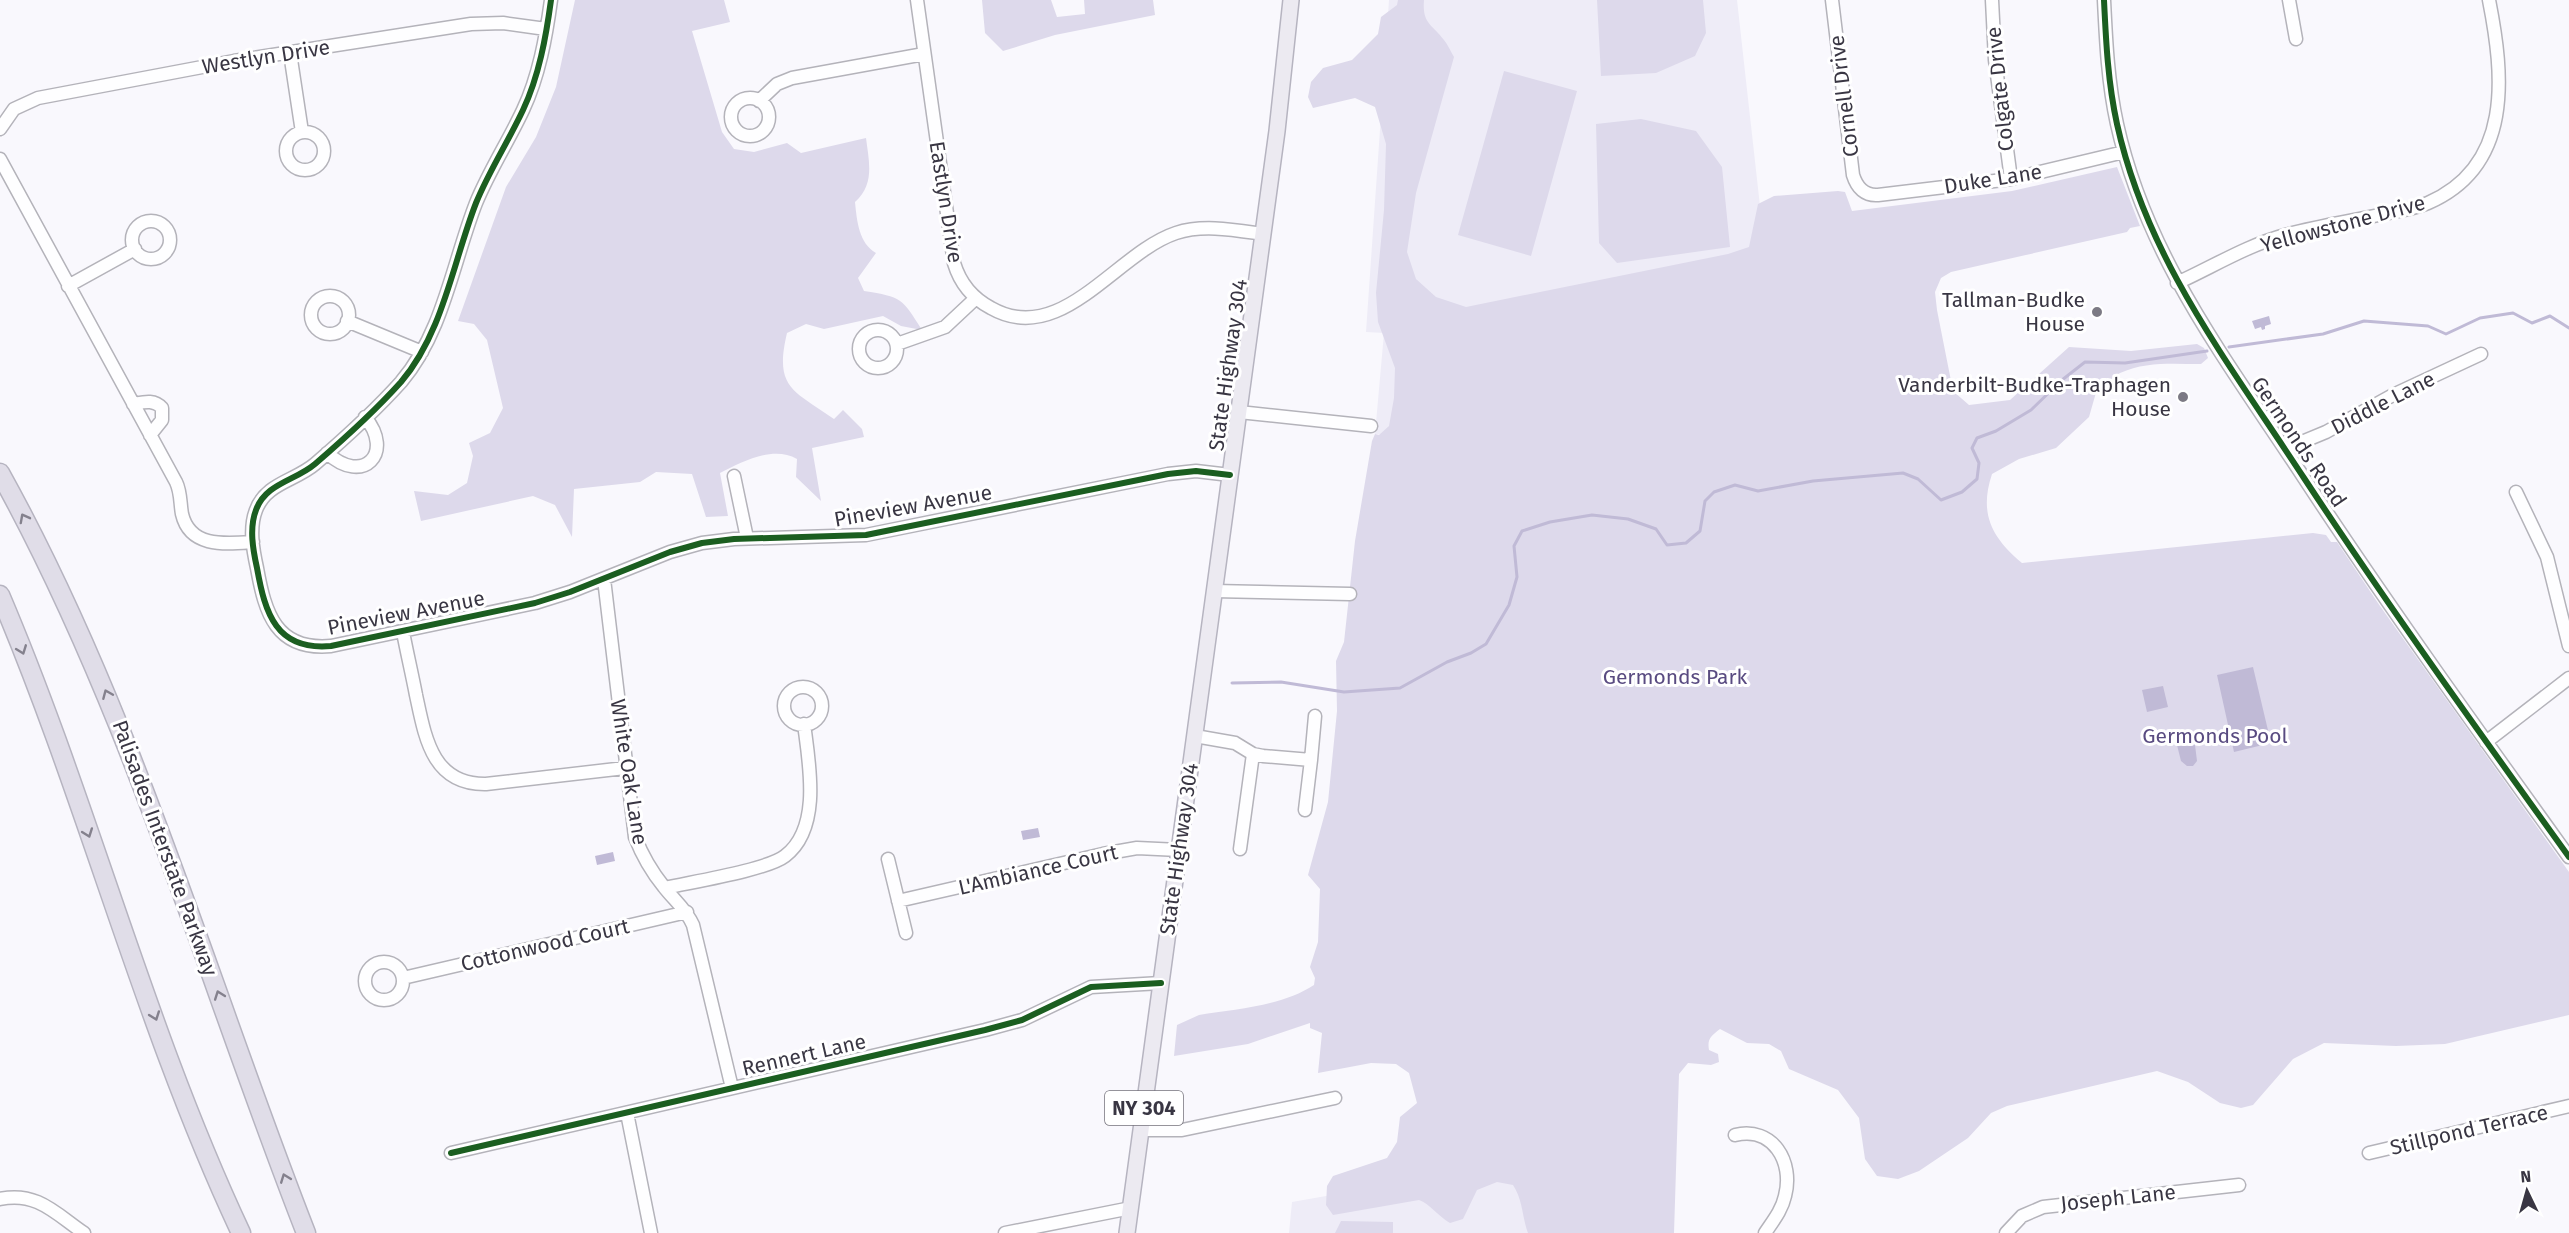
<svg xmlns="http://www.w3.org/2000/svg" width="2569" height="1233" font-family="'Fira Sans',sans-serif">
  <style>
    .built { fill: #eeecf7 }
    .green { fill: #ddd9eb }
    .water { fill: #c0bad6 }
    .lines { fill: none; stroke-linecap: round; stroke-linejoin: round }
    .stream { stroke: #c0bad6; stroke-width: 3 }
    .minor-casing { stroke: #b4b3ba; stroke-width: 15 }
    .major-casing { stroke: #b6b4c0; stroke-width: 18 }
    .highway-casing { stroke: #b6b4c0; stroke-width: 21 }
    .minor { stroke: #fefeff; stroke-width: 12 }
    .major { stroke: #eceaf1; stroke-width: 15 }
    .highway { stroke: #e0dde8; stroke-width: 18 }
    .cycleway-casing { stroke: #fff; stroke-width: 10 }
    .cycleway { stroke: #1b5e20; stroke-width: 6 }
    .oneway { stroke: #84818d }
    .poi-dot { fill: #7c7a84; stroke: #fff; stroke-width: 2 }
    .labels { text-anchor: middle; stroke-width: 6; stroke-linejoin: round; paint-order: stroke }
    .shield { fill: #fff; stroke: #74727b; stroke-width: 1.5 }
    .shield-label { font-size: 20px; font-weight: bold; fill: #393643 }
    .street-label { font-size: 21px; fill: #393643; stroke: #fff }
    .poi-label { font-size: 21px; fill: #393643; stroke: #fff; text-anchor: end }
    .park-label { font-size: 21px; fill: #594b81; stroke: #fff }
  </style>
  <rect width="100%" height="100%" fill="#f9f8fd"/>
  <path class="built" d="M1389,0h348l28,251 -361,186 -29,-3 9,-101 -18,-1z
    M1673,1135l-5,98h-379l3,-31z"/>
  <path class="green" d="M575,0h149l6,22 -38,9 30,101 12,17 20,3 33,-9 14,10 65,-15c3,24 9,46 -11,64 2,20 4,41 21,51l-18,25 6,13c38,6 38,7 58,39l-21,-4 -18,-10 -59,13 -18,-5 -19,9c-13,55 6,57 47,86l9,-9 19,19 2,8 -52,11 9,53 -25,-24 1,-18c-24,-14 -55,3 -77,14l8,43 -22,1 -14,-43 -36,-2 -16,10 -66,7 -2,48 -17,-32 -22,-9 -112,25 -7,-30 34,4 19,-12 6,-27 -4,-13 21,-10 13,-25 -16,-68 -13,-16 -16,-3 48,-134 30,-50 20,-50z
    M982,0h69l6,17 28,-3 -1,-14h69l2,15 -100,20 -52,16 -18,-18z
    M1398,0h26c-2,24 8,24 20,40 4,5 7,12 10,17l-38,136 -9,59 9,27 20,18 30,10 262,-53 21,-7 9,-43 16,-8 64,-5 7,1 7,19 160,-20 105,-24 23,59 -10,2 -3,4 -176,40 -10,6 -6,14 2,18 16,81 16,14 41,-5 59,-53 62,4 66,-7 7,4 4,10 -7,6c-27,0 -55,-3 -81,9 -7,3 -13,12 -23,16l-8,28 -33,31 -37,11 -27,15c-13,39 -1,63 30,89l291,-30 13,2 5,7h6l43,64 189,266v143l-124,29 -49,2 -72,-3 -31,16 -40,46 -12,3 -21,-5 -32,-21 -31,-11 -150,35 -16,7 -23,25 -49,33 -21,8 -21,-3 -12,-17 -6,-41 -21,-28 -49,-21 -8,-18 -12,-7 -22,-1 -27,-14c-9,7 -13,10 -11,21l9,4 1,8 -8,3 -23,-2 -9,11 -5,159h-146c-6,-16 -5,-33 -15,-48l-16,-3 -20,8 -14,29 -13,4c-12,-7 -20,-19 -31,-23l-86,15 -7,-10 1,-19 6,-10 54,-18 10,-16 3,-25 17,-14 -8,-30 -13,-9 -25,-1 -53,10 4,-40 -12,-5v-5l-62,21 -74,12 3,-31 22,-10c38,-6 83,-9 115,-30l1,-7 -5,-11 8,-25 2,-53 -12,-14 20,-73 9,-91 -1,-50 8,-19 11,-101 17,-100 3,-7 4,1 10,-9 5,-28 1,-30 -17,-46 -2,-29 8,-83 2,-66 -11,-37 -20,-9 -42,10 -5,-11 3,-15 12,-14 29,-8 26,-26 3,-17 16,-12z
    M1597,0h106l3,33 -11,23 -39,17 -55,3z
    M1504,71l73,20 -46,165 -73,-21z
    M1641,119l55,12 26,36 8,80 -113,16 -18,-20 -3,-119z
    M1341,1221l52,1v11h-58z"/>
  <path class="water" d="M2269,316l2,8 -6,2v3l-3,1 -1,-3 -6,2 -3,-8z
    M2253,667l18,76 -37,9 -17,-77z
    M2163,686l5,21 -21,5 -5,-22z
    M2194,737l3,24 -4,5h-6l-6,-5 -5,-20z
    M1038,828l2,9 -17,3 -2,-9z
    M613,852l2,9 -18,4 -2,-9z"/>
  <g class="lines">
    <path class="stream" d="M2229,347l94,-13 41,-13 64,5 18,8 34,-16 33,-5 19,10 18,-7 19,12
      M1232,683l49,-1 63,10 56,-4 47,-26 24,-9 15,-9 23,-39 8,-28 -3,-31 8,-15 28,-9 42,-7 36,4 28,10 11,16 19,-2 14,-12 5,-30 9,-9 21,-7 23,6 55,-10 90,-8 15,6 23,21 21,-8 15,-13 2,-16 -7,-15 5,-10 19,-7 35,-21 31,-30 23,-18 40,1 82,-12"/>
    <defs>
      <path id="minor" d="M551,0c-5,37 -12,76 -28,110 -15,32 -34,61 -47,93 -23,59 -33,130 -75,179 -26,29 -57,57 -86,82 -20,17 -49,19 -59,46 -7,18 -3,40 1,58 8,45 19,83 74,78l204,-43 35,-11 100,-40 32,-9 32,-4 132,-4 302,-61 28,-3 34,4
        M917,0l37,263c6,20 18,35 37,45 70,40 125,-55 185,-75 27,-9 59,-3 87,1
        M1832,0l21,175c4,13 12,21 25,20l133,-16 113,-27
        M1992,0l3,60 16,119
        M2104,0c2,42 4,83 13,124 30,136 112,239 187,354 85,129 175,254 265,379
        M2289,0l7,39
        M290,53l12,79
        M731 117a19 19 0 1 1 38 0a19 19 0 1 1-38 0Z
        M759,101l18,-17 15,-6 132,-24
        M0,129l14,-20 24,-11 196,-37 237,-37 32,-1 43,6
        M286 151a19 19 0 1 1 38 0a19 19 0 1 1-38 0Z
        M0,159l176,323c5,10 4,21 6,32 8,34 43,30 71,28
        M132 240a19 19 0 1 1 38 0a19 19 0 1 1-38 0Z
        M2177,283c35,-16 71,-38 108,-48 32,-9 66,-14 99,-21 14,-3 30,-5 44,-11 85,-37 76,-127 61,-203
        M68,286l67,-37
        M311 315a19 19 0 1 1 38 0a19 19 0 1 1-38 0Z
        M347,321l75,31
        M859 349a19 19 0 1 1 38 0a19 19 0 1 1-38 0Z
        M897,344l48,-17 31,-29
        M133,404c11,-2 21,-5 29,4v12l-12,15
        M1239,412l132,14
        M2285,449l41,-17 67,-37 88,-41
        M327,453c36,33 68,0 38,-36
        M734,476l13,62
        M2516,492l31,65 22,89
        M604,579l31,258c7,18 16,34 29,50 10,13 22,22 29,38l39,163
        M1214,591l136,3
        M403,632c4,21 9,42 13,63 9,42 16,90 70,89l139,-16
        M784 706a19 19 0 1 1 38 0a19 19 0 1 1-38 0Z
        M1195,736l40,7 18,11 10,2 48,4 -6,50
        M2486,742l83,-64
        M1311,760l4,-44
        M1240,849l13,-95
        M888,859l18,74
        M665,888c26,-6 102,-18 120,-32 37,-28 24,-93 19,-132
        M898,901l205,-47 34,-6 42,2
        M365 981a19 19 0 1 1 38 0a19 19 0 1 1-38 0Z
        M403,978l284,-66
        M627,1113l24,120
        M1141,1130h41l153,-32
        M1735,1135c38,-9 59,27 50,61 -3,14 -12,25 -20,37
        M451,1153l534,-123 37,-10 69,-33 70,-4
        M2369,1153l200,-47
        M0,1199c37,-8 56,15 84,34
        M1005,1233l126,-25
        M2006,1233l16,-17 21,-9 196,-22"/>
      <path id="major" d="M1127,1233l150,-1102 14,-131"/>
      <path id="highway" d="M0,473c133,240 206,505 306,760
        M0,595c89,209 144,432 241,638"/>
    </defs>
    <use href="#minor" class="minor-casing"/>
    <use href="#major" class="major-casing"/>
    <use href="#highway" class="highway-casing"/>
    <use href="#minor" class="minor"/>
    <use href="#major" class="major"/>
    <use href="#highway" class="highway"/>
    <defs>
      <path id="cycleway" d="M551,0c-5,37 -12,76 -28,110 -15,32 -34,61 -47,93 -23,59 -33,130 -75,179 -26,29 -57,57 -86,82 -20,17 -49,19 -59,46 -7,18 -3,40 1,58 8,45 19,83 74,78l204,-43 35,-11 100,-40 32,-9 32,-4 132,-4 302,-61 28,-3 34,4
        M2104,0c2,42 4,83 13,124 30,136 112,239 187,354 85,129 175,254 265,379
        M451,1153l534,-123 37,-10 69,-33 70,-4"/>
    </defs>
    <use href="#cycleway" class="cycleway-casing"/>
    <use href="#cycleway" class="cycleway"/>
  </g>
  <defs><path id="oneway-chevron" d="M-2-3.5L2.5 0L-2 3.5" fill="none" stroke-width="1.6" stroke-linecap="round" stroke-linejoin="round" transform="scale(1.5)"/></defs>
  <g class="oneway">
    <use href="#oneway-chevron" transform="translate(24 518) rotate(-118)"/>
    <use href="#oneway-chevron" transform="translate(22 650) rotate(69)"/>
    <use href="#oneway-chevron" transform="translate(107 694) rotate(-113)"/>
    <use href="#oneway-chevron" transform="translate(88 833) rotate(70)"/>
    <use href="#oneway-chevron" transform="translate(219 995) rotate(-110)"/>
    <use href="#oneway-chevron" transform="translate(155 1016) rotate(70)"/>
    <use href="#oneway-chevron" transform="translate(285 1178) rotate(-111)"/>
  </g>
  <g class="poi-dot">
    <circle cx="2097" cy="312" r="6"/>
    <circle cx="2183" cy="397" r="6"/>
  </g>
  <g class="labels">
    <rect class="shield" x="1105" y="1091" width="78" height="34" rx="4.5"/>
    <g class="shield-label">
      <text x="1144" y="1115">NY 304</text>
    </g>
    <g class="street-label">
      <text transform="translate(266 57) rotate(-9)" y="7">Westlyn Drive</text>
      <text transform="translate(2000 89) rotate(-96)" y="7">Colgate Drive</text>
      <text transform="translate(1844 96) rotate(-97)" y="7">Cornell Drive</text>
      <text transform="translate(1993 179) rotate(-9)" y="7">Duke Lane</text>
      <text transform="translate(946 202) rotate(81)" y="7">Eastlyn Drive</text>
      <text transform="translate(2343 224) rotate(-15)" y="7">Yellowstone Drive</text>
      <text transform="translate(1228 365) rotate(-82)" y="7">State Highway 304</text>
      <text transform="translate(2383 403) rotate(-27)" y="7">Diddle Lane</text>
      <text transform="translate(2299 442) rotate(56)" y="7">Germonds Road</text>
      <text transform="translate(913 506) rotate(-10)" y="7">Pineview Avenue</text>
      <text transform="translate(406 613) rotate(-11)" y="7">Pineview Avenue</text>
      <text transform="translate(629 772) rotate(81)" y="7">White Oak Lane</text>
      <text transform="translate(165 848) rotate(70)" y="7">Palisades Interstate Parkway</text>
      <text transform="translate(1179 849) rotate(-82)" y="7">State Highway 304</text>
      <text transform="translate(1038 870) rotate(-13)" y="7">L'Ambiance Court</text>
      <text transform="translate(545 945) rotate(-13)" y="7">Cottonwood Court</text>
      <text transform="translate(804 1055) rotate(-13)" y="7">Rennert Lane</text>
      <text transform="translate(2469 1130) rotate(-13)" y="7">Stillpond Terrace</text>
      <text transform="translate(2118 1198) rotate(-6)" y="7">Joseph Lane</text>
    </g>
    <g class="poi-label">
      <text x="2085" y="307">Tallman-Budke<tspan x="2085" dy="24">House</tspan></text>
      <text x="2171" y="392">Vanderbilt-Budke-Traphagen<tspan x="2171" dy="24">House</tspan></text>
    </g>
    <g class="park-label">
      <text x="1675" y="684">Germonds Park</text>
      <text x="2215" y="743">Germonds Pool</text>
    </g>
  </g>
  <g transform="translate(2527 1191) rotate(355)" stroke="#ffffff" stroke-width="4.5" paint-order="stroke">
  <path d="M0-4.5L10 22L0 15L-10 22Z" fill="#393643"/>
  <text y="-9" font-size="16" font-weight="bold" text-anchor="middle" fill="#393643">N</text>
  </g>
</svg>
